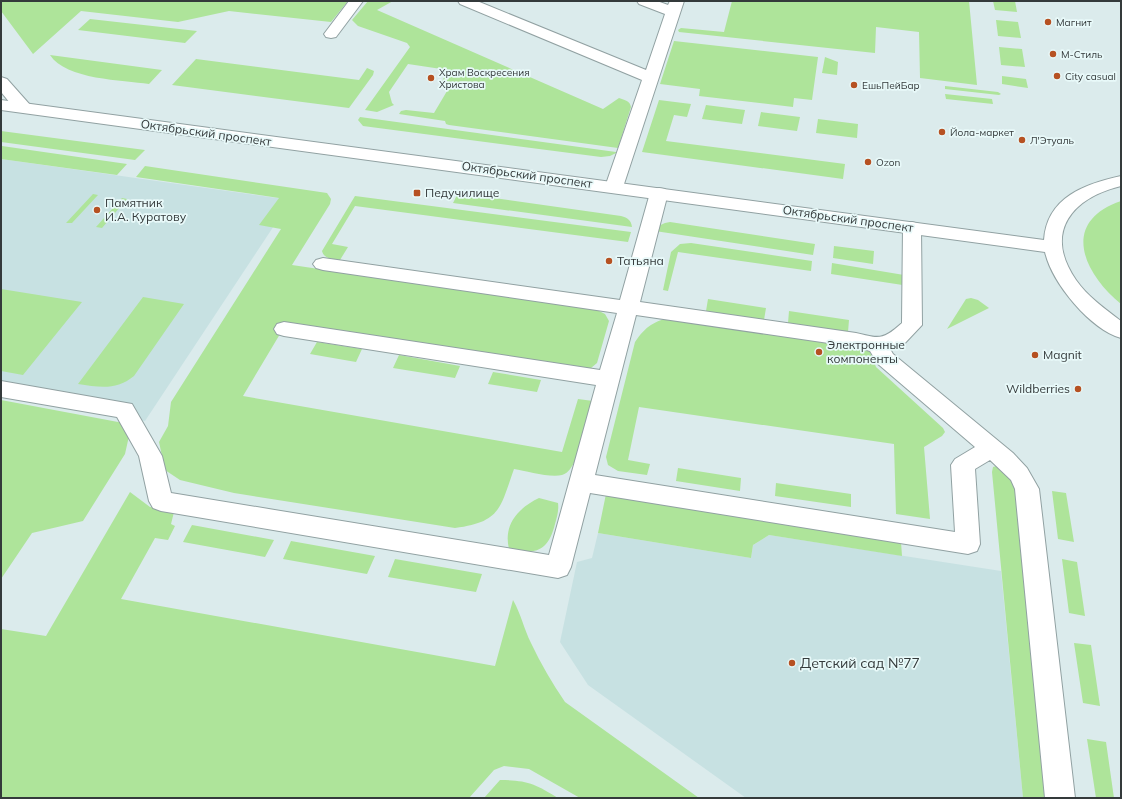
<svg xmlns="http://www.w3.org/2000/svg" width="1122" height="799" font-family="Mulish,sans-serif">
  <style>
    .built { fill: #c7e1e2 }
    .green { fill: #aee49a }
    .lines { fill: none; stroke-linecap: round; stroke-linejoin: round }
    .minor-casing { stroke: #91a1a2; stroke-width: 2 }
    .major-casing { stroke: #91a1a2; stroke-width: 2 }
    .minor { fill: #fff; fill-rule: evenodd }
    .major { fill: #fff; fill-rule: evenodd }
    .poi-dot { fill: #b65122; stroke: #e8f9f9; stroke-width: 1.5 }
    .labels { text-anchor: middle; stroke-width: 3.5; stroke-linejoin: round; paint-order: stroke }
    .far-poi-label { font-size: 10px; fill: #343a3b; stroke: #e8f9f9; text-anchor: start }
    .street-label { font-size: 12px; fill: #343a3b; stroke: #e8f9f9 }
    .poi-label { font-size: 12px; fill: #343a3b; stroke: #e8f9f9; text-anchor: start }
    .near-poi-label { font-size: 14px; fill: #343a3b; stroke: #e8f9f9; text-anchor: start }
  </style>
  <rect width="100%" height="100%" fill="#dbebec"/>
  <path class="built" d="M1,159l290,41 -146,221 -144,-27z
    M598,533l153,25 2,-13 16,-10 232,36 22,227h-277l-158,-113 -28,-43 17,-80 15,-4z"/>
  <path class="green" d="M1,1h347l-17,21 -102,-11 -51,11 -97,-11 -48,43 -32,-43z
    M368,1h25l-16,9 226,99 16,-11c6,2 11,3 12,9l-13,41 -169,-23 -3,-1 -1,-3 -46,-7 2,-3 5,-1 28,3 16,-27 -10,-1 8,-15 -40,-6 -19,28 3,11 2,2 -17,7 -12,-2 45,-63 -3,-4 -49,-17 -6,-6z
    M732,1h237l8,84 -57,-7 -1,-46 -43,-5 -1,26 -196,-21 -1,-2 3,-2 43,4z
    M993,1h22l2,11 -22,-2z
    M90,19l107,12 -12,12 -107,-13z
    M996,20l22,2 3,16 -23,-2z
    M674,41l144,16 -6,43 -18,-2 -1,9 -94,-11 1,-7 -40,-5z
    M999,47l23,2 3,18 -24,-2z
    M50,55l112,15 -13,14c-26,-4 -83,-4 -99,-29z
    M825,57l13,5 -1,13 -15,-2z
    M196,59l163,21 8,-12 7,3 -1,4 -24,33 -177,-23z
    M1002,76l24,3 2,9 -26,-4z
    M945,86l53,6 3,2 -2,1 -54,-6z
    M945,94l47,5 1,5 -47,-5z
    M659,100l32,4 -4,13 -13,-2 -8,26 179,23 -2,15 -201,-27z
    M706,105l39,5 -3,14 -40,-5z
    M761,112l39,5 -3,14 -39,-5z
    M360,117l256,35v1l-6,3 -9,1 -238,-31 -5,-6z
    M818,119l40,5 -1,14 -41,-5z
    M1,131l144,19 -10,10 -134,-18z
    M1,146h1l125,18 -10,11 -116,-16z
    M145,166l182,27 4,6 -1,5 -38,61 305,45 8,4 4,7 -12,42 -6,5 -8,1 -297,-45 -43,72 319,56 16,-53 15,2 -18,60c-3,5 -6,12 -13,14 -12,3 -36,-4 -48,-6 -14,39 -13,53 -59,59l-221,-35 -54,-13 -15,-10 -6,-28 9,-16 3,-24 110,-173 -22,-4 20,-27 -143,-21z
    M458,193l163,23c7,2 10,4 11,11l-179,-24z
    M93,194l5,1 -26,28h-6z
    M355,196l276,36 -3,10 -273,-36 -23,38 16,3 -8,13c-7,-1 -16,-1 -18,-9z
    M122,198l5,1 -25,29 -6,-1z
    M1121,201v103c-38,-31 -61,-82 0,-103z
    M670,222l145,22 -2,11 -158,-24 1,-4 9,-4z
    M691,243l121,18 -1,10 -133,-19 -10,39 -5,-1 8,-38 9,-8z
    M834,246l40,5 -1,13 -40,-6z
    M832,263l72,12 5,11 -78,-12z
    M1,289l81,13 -59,73 -22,-4z
    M143,297l41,7 -50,72c-18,15 -35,11 -56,8z
    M971,298l7,2 11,8 -42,21 19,-30z
    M708,299l58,9 -2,12 -58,-9z
    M789,311l60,9 -1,12 -60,-9z
    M673,317l189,28 8,7 6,15 67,61 2,4 -3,4 -18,11 6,72 -34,-5 -2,-70 -255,-37 -11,53 22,4 -3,11 -29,-4 -10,-6 -2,-8 29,-115c11,-16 19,-21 38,-25z
    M317,342l45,7 -6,13 -46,-8z
    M399,355l61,11 -5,12 -62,-10z
    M493,372l48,8 -4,12 -49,-8z
    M1,400l117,22 6,1 5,13 -4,18 -42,67 -51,12 -31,46z
    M1000,465l21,25 31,308h-29l-31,-326 1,-5z
    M678,468l63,10 -1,13 -64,-10z
    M776,483l75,11v13l-76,-11z
    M1052,491l14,2 8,49 -16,-3z
    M130,492l20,15 23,3 1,2 -3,12 4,2 -7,14 -13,-2 -34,61 374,67 18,-66c8,14 11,29 18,43 10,21 21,40 34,59l134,96h-119l-51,-29 -25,-3 -10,4 -25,28h-468v-169l45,7z
    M606,494l295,48 1,14 -133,-21 -16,10 -2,13 -153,-25z
    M539,498l19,5c1,7 -1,14 -3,21 -7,28 -20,31 -46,25 -6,-24 9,-41 30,-51z
    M192,525l82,15 -9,17 -82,-15z
    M291,541l84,15 -8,18 -84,-15z
    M395,559l87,15 -6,18 -88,-15z
    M1062,559l15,3 8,54 -16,-3z
    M1074,643l17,2 9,61 -17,-3z
    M1087,739l19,3 8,56h-18z
    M500,780c27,0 36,4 58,18h-74z"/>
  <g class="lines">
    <defs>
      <path id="minor" d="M349,1h14l-27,36 -5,1 -5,-1 -2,-3z
        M458,1h19l169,69 19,-56 -26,-10 -2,-3h20l11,4 2,-4h14l-61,186 -3,4 -6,1 -6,-1 -3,-4 37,-107 -182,-76z
        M1,77l6,2 24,27 2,3 -2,3c-14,4 -22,-11 -30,-20z
        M659,188l6,1 3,4 -28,109 216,31c24,6 27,7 46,-10l1,-95 2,-4 7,-2 7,2 2,4 1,97 -17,18 -15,6 3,5 120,99 14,15 12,21 36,309h-30l-30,-309 -4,-9 -21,-20 -15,9 5,75 -3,7 -9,3 -378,-61 -19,74 -4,8 -9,3 -397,-67 -8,-3 -4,-7 -10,-45 -22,-39 -116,-20v-16l131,23 30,52 9,37 378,62 47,-170 -312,-49 -7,-2 -3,-5 3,-5 7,-2 316,48 17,-57 -294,-43 -7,-2 -3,-4 3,-4 7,-2 297,42 30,-107 3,-4zM636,315l220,32 14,4 8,13 97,83 -20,12 -4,6 4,67 -360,-57z"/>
      <path id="major" d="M1,100l1043,140c3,-43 41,-56 77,-64v10c-49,12 -78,46 -45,94 11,16 29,29 45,41v17c-31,-9 -69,-55 -76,-86l-1044,-142z"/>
    </defs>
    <use href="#minor" class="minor-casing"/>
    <use href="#major" class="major-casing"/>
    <use href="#minor" class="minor"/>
    <use href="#major" class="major"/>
  </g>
  <g class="poi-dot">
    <circle cx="1048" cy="22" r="4"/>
    <circle cx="1053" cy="54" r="4"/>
    <circle cx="1057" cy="76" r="4"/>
    <circle cx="431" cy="78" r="4"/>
    <circle cx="854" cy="85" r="4"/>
    <circle cx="942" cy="132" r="4"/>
    <circle cx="1022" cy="140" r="4"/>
    <circle cx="868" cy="162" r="4"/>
    <rect x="413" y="189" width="8" height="8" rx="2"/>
    <circle cx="97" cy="210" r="4"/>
    <circle cx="609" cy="261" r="4"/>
    <circle cx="819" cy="352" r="4"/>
    <circle cx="1035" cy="355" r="4"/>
    <circle cx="1078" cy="389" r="4"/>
    <circle cx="792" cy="663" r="4"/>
  </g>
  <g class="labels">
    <g class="far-poi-label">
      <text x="1056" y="26">Магнит</text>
      <text x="1061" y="58">М-Стиль</text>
      <text x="439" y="76">Храм Воскресения<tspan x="439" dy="12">Христова</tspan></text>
      <text x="1065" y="80">City сasual</text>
      <text x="862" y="89">ЕшьПейБар</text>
      <text x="950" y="136">Йола-маркет</text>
      <text x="1030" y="144">Л'Этуаль</text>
      <text x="876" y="166">Ozon</text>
    </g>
    <g class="street-label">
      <text transform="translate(206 133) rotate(8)" y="4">Октябрьский проспект</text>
      <text transform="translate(527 175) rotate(8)" y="4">Октябрьский проспект</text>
      <text transform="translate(848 219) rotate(8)" y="4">Октябрьский проспект</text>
    </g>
    <g class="poi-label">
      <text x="425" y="197">Педучилище</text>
      <text x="105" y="207">Памятник<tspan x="105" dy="14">И.А. Куратову</tspan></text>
      <text x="617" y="265">Татьяна</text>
      <text x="827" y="349">Электронные<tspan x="827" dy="14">компоненты</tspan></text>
      <text x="1043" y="359">Magnit</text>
      <text x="1070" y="393" text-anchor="end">Wildberries</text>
    </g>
    <g class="near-poi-label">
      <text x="800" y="668">Детский сад №77</text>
    </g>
  </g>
  <rect width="1122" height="799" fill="none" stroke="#343a3b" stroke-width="4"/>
</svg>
